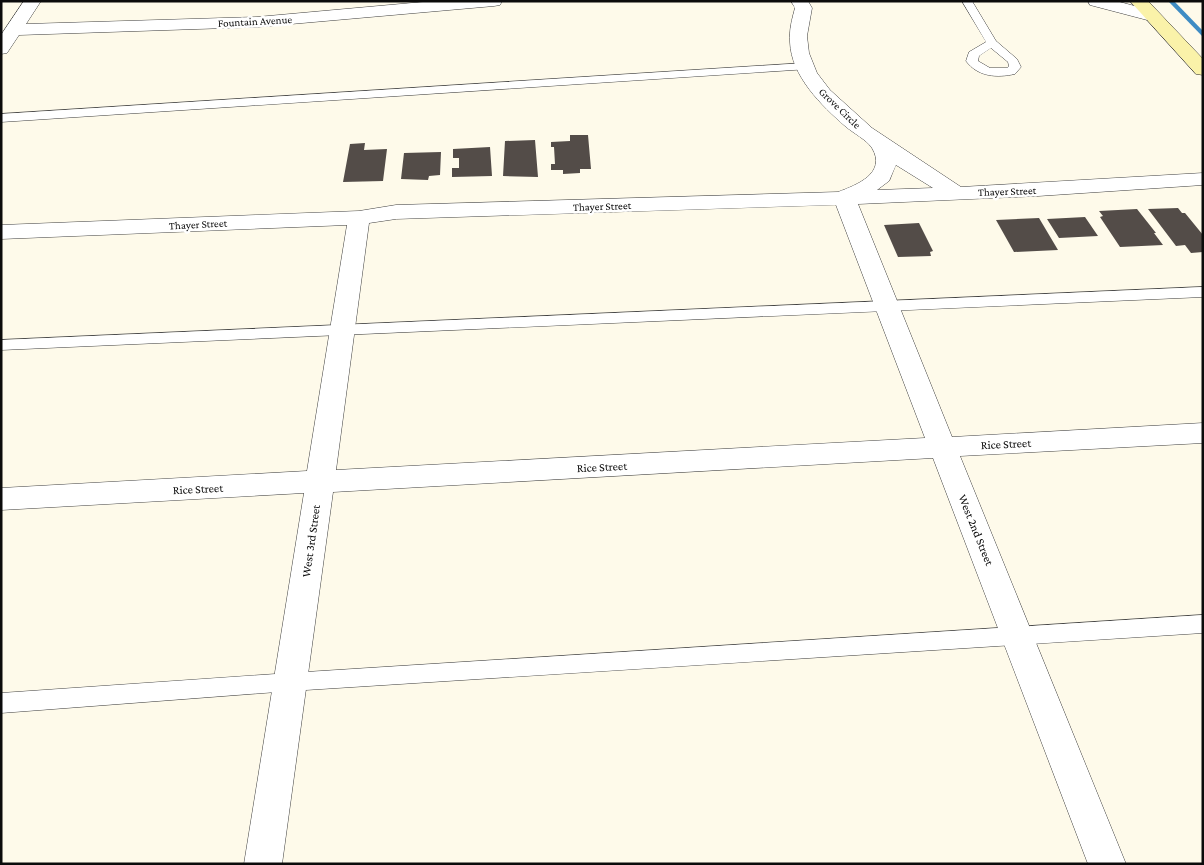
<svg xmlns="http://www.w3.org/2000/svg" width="1204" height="865" font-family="'Crimson Pro',serif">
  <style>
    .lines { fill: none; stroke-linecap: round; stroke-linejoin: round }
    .stream { fill: #3e8cc4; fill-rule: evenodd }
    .building { fill: #534c48 }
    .lane-casing { stroke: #3e3e3e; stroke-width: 1 }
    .street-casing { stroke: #3e3e3e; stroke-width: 1 }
    .secondary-casing { stroke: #2d2d2d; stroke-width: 1 }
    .lane { fill: #fff; fill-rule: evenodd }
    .street { fill: #fff; fill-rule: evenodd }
    .secondary { fill: #faf2a9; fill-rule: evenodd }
    .labels { text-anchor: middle; stroke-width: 5; stroke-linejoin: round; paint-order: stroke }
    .far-street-label { font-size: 11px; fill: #0b0b0b; stroke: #fff }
    .street-label { font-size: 12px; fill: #0b0b0b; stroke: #fff }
  </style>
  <rect width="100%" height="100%" fill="#fefaea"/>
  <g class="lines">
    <path class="stream" d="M1168,1h6l29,30v6z"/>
  </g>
  <path class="building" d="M570,135h18l3,34h-11v4l-17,1v-4h-12v-6h4l-1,-17h-3v-5l19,-1z
    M535,140l3,37 -35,-1 2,-35z
    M365,143l-1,7 23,-1 -4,32 -40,1 7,-38z
    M490,147l2,29 -40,1v-9h7v-10h-6v-9z
    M441,152l-1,23 -11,1 -1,4 -27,-1 3,-26z
    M1178,208l4,5h3l18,22v17l-12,1 -6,-8 -9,1 -28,-37z
    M1137,209l19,24h-2l9,12 -43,2 -20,-30 3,-1 -4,-5z
    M1085,217l13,19 -39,2 -12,-19z
    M1039,218l19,32 -44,2 -18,-32z
    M919,223l14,28 -3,1 1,4 -33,1 -14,-32z"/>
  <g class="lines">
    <defs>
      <path id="lane" d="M962,1h10l24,40 21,18 4,8 -6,7c-18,4 -37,3 -49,-13l3,-9 17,-10zM991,48l17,14 1,4 -2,2h-17l-12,-7 1,-5z
        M805,63l4,2 2,2 -2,2 -808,53v-8z
        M1203,287v10l-1202,53v-10z
        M1203,615v18l-913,58 -289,22v-20l289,-20z"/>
      <path id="street" d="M24,1h17l-15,23 231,-7 177,-16h68l-2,4 -6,1 -237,21 -238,8 -12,18 -6,1v-19z
        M791,1h17l4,7 -5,28 2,17 8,20 13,17 42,38 89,59 242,-14v12l-165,11 -180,8 94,233 251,-14v20l-243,13 166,408h-38l-155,-406 -600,34 -51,372h-38l60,-371 -303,17v-22l306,-17 40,-246 -346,14v-14l358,-14 37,-6 442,-13c19,-7 49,-19 34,-44 -5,-8 -19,-15 -27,-22 -23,-20 -54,-50 -55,-84 -1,-12 2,-23 5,-34zM896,165l37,23 -56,2 12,-9zM836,205l89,233 -589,32 33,-247 27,-4z
        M1088,1h28l41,11 3,4 -3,4 -6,1 -61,-16z"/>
      <path id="secondary" d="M1130,1h18l55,58v16l-7,-1z"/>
    </defs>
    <use href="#lane" class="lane-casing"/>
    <use href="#street" class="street-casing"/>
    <use href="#secondary" class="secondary-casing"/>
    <use href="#lane" class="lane"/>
    <use href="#street" class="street"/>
    <use href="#secondary" class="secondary"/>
  </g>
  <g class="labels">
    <g class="far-street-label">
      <text transform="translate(255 21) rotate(-3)" y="4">Fountain Avenue</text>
      <text transform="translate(840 108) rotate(44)" y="4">Grove Circle</text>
      <text transform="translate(1007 191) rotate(-2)" y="4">Thayer Street</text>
      <text transform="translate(602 206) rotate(-2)" y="4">Thayer Street</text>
      <text transform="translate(198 224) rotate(-3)" y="4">Thayer Street</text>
    </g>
    <g class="street-label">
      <text transform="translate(1006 444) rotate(-3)" y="4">Rice Street</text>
      <text transform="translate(602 467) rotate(-3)" y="4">Rice Street</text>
      <text transform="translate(198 489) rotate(-3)" y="4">Rice Street</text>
      <text transform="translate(976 530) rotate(68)" y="4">West 2nd Street</text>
      <text transform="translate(311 541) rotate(-82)" y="4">West 3rd Street</text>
    </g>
  </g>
  <rect width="1204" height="865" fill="none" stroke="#0b0b0b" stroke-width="5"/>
</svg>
